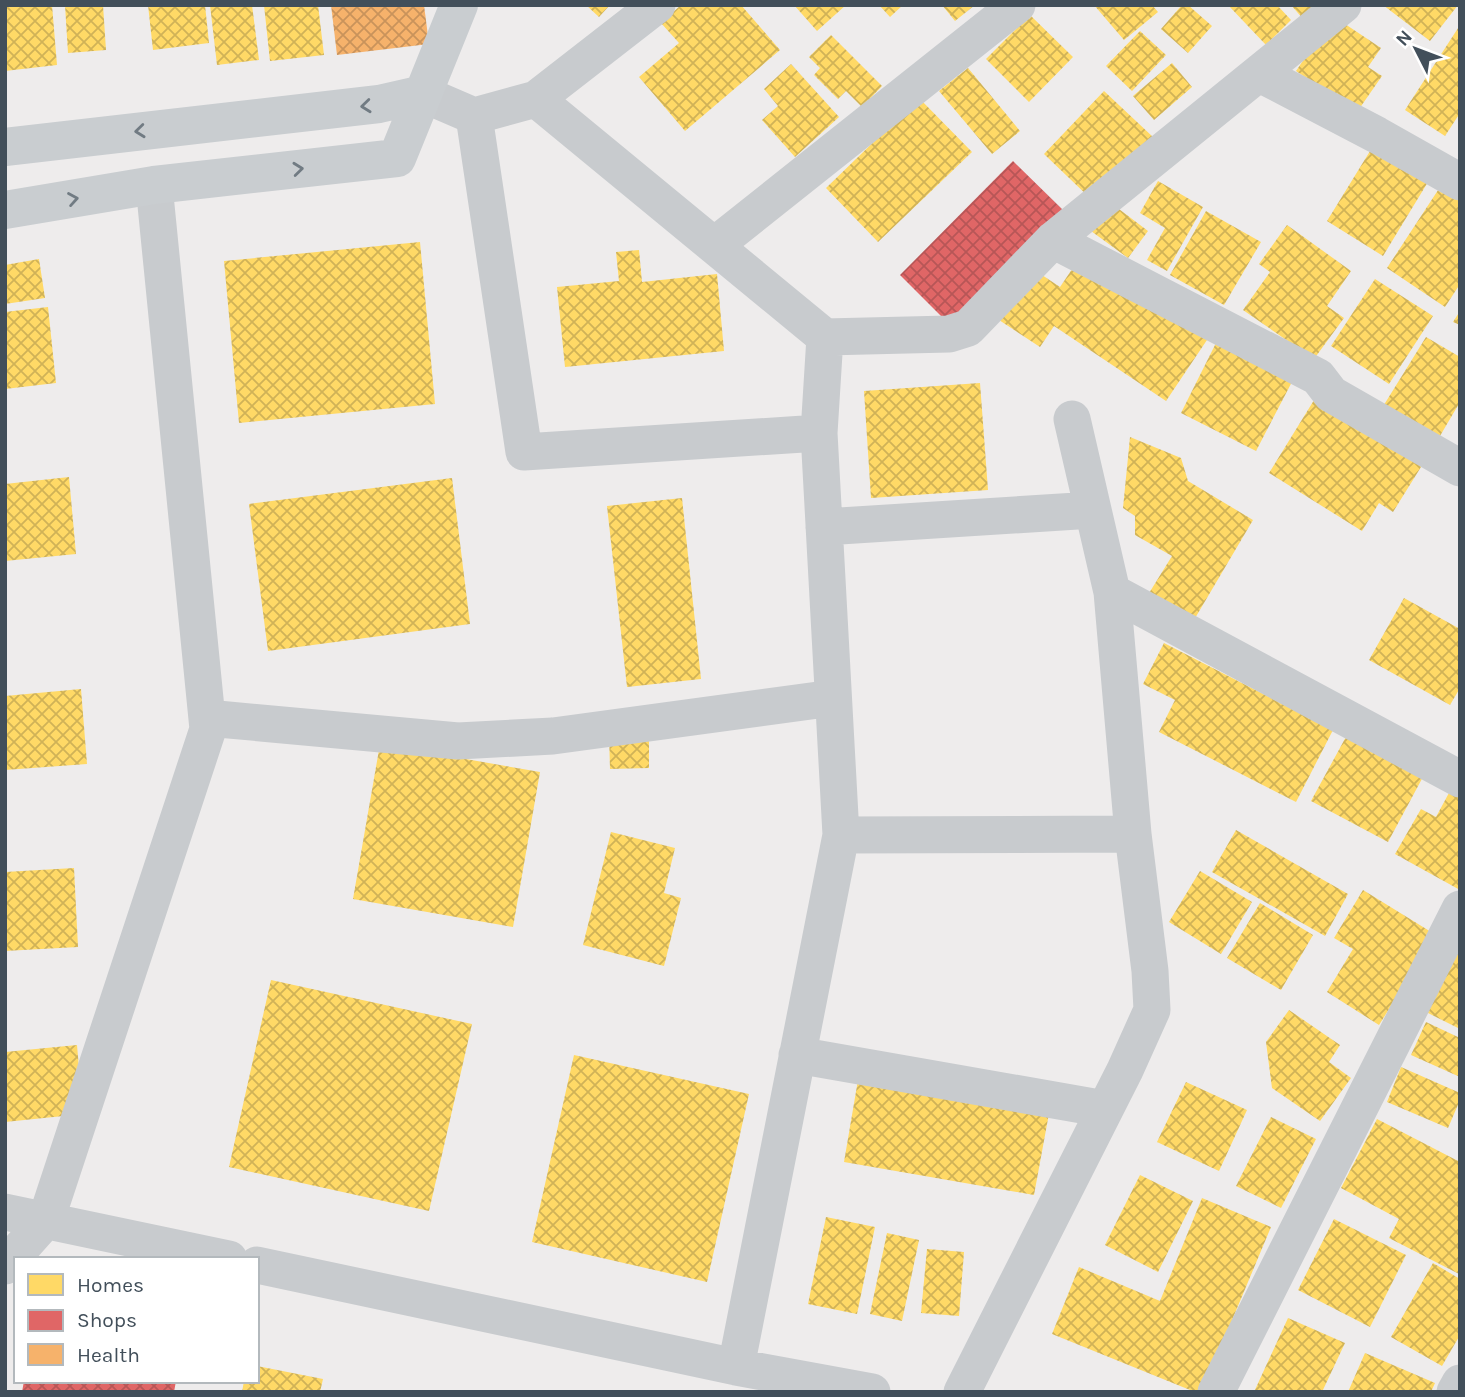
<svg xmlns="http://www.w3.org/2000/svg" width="1465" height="1397" font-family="Karla,sans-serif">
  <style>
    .homes { fill: url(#homes-cross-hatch) }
    .shops { fill: url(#shops-cross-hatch) }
    .health { fill: url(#health-cross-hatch) }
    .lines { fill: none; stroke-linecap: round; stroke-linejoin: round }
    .street { stroke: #c8cbce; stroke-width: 37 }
    .secondary { stroke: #c9cdd0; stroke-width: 38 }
    .oneway { stroke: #717b83 }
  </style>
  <defs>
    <pattern id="homes-cross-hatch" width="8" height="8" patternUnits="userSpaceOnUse" patternTransform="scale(1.75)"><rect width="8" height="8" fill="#ffd966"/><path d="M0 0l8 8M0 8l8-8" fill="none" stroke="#d0b257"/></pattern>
    <pattern id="shops-cross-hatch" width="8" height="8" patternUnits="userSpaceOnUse" patternTransform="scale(1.75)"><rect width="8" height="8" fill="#e06666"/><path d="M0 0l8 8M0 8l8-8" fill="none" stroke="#b75657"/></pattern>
    <pattern id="health-cross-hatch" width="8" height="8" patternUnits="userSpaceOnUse" patternTransform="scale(1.75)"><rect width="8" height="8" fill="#f6b26b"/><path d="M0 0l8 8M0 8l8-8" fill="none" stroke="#c9935b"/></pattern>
  </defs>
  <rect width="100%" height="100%" fill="#eeecec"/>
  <path class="homes" d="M5,5h47l5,60 -52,6z
    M65,5h38l3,45 -38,3z
    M148,5h57l4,38 -56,7z
    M210,5h42l7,55 -42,5z
    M264,5h54l6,50 -54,6z
    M586,5h24l-11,12z
    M681,5h60l39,45 -95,81 -46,-54 40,-34 -18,-20z
    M794,5h52l-29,26z
    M879,5h24l-13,12z
    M942,5h33l-20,16z
    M1094,5h58l6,7 -34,28z
    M1182,5h6l24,21 -24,27 -27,-24z
    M1228,5h49l14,15 -25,25z
    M1291,5h30l-17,15z
    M1383,5h75l-28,36z
    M1030,15l43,42 -44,45 -43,-43z
    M1333,16l48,32 -13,19 14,9 -25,36 -61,-41z
    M1460,25v88l-15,23 -40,-26z
    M1140,31l26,24 -34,36 -26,-25z
    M831,35l51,51 -20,21 -16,-16 -8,8 -24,-24 6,-7 -11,-11z
    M1172,63l20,24 -38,33 -21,-24z
    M791,64l48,53 -44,40 -33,-37 16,-14 -14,-17z
    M968,68l52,63 -28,23 -53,-63z
    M1104,91l49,46 -61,63 -48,-46z
    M919,98l53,54 -94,90 -52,-54z
    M1375,143l56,34 -48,79 -56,-35z
    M1158,181l45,26 -36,64 -20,-11 18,-32 -25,-15z
    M1444,181l16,10v93l-15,23 -58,-39z
    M1111,203l37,28 -20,27 -37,-27z
    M1206,211l55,31 -37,63 -54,-30z
    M1287,225l64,46 -24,35 17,12 -30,41 -71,-49 27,-38 -11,-8z
    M420,242l15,162 -196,19 -15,-162z
    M639,250l3,32 75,-8 7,77 -159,16 -8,-80 62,-6 -3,-29z
    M1081,256l126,84 -41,61 -112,-75 -14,21 -41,-27 34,-51 27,18z
    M39,259l6,39 -40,6v-39z
    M1375,279l58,37 -44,68 -58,-38z
    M48,307l8,76 -51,6v-77z
    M1460,311v14l-7,-3z
    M1426,337l34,20v45l-23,39 -55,-33z
    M1218,339l76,39 -38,73 -75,-38z
    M980,383l8,107 -117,8 -7,-107z
    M1319,392l107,67 -33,53 -14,-9 -17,28 -93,-58z
    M1130,437l51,21 7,23 65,39 -62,105 -45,-27 26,-42 -37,-21v-19l-12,-8z
    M69,477l7,77 -71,7v-77z
    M452,478l18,146 -202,27 -19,-147z
    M682,498l19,181 -74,8 -20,-181z
    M1404,598l56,31v59l-10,17 -81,-45z
    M1164,643l169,87 -37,72 -137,-70 16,-32 -32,-16z
    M81,689l6,75 -82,6v-74z
    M649,733v35l-39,1 -1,-35z
    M1347,735l77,40 -36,67 -77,-41z
    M380,744l160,28 -27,155 -160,-28z
    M1450,791l10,6v93l-65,-36 26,-45 15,8z
    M1236,830l112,64 -23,42 -113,-64z
    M611,832l64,16 -11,45 17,5 -17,68 -81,-21z
    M74,868l4,79 -73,4v-79z
    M1200,871l52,31 -31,52 -52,-32z
    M1363,890l73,45 -57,90 -52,-33 26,-43 -19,-11z
    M1260,903l53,32 -32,55 -54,-32z
    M1460,942v87l-36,-18z
    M271,980l201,44 -43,187 -200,-44z
    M1289,1010l51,35 -11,17 22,16 -31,43 -48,-33 -6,-46z
    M1426,1022l34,16v39l-49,-22z
    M77,1045l6,69 -78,8v-70z
    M574,1055l175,39 -42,188 -175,-40z
    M1401,1067l59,26v7l-12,28 -61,-26z
    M859,1074l191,34 -16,87 -190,-33z
    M1186,1082l61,28 -28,61 -62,-29z
    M1271,1117l45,22 -35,69 -45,-22z
    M1377,1119l83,43 -1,112 -70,-36 10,-19 -58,-31z
    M1140,1175l53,26 -35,71 -53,-27z
    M1202,1198l69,29 -69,165h-7l-143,-58 27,-67 81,34z
    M826,1217l49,10 -18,87 -49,-10z
    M1334,1219l72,36 -36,72 -72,-37z
    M887,1233l32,7 -17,81 -32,-7z
    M927,1249l37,3 -5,64 -38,-3z
    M1433,1263l27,16v56l-18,31 -51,-29z
    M1288,1318l57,25 -23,49h-68z
    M1365,1353l70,30 -4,9h-83z
    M257,1366l66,13 -3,13h-78l2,-11h13z"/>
  <path class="shops" d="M1013,161l51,50 -113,115 -51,-51z
    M24,1381h152l-2,11h-152z"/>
  <path class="health" d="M331,5h93l5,39 -92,11z"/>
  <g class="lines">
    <path class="street" d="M1260,74l117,61 83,47
      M423,94l51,22 62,-17 289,238 124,-3 19,-6 85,-88 290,-235
      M536,99l121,-94
      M474,116l50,336 295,-19
      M1053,240l265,137 13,17 129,74
      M715,245l302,-240
      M824,527l269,-17
      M1112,592l348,187
      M207,718l251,23 95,-5 280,-38
      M841,835l292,-1
      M797,1055l308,54
      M5,1212l224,47
      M257,1265l479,102 136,25
      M5,1266l41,-46 162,-491 -54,-544
      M736,1367l105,-532 -22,-402 6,-96
      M962,1392l163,-322 27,-60 -2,-39 -17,-137 -21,-242 -40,-173
      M1216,1392l244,-483
      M1455,1392l5,-9"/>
    <path class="secondary" d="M423,94l36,-89
      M5,147l374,-43 44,-10 -26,64 -243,27 -149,25"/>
  </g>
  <defs><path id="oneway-chevron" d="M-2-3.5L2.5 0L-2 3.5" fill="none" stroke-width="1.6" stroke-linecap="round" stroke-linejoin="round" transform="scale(1.75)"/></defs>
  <g class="oneway">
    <use href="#oneway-chevron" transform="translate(366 106) rotate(174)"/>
    <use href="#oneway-chevron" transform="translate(140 131) rotate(174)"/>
    <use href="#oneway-chevron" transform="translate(298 169) rotate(-6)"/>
    <use href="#oneway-chevron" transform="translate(73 199) rotate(-10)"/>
  </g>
  <rect width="1465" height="1397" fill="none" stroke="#424f5a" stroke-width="14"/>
  <rect x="14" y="1257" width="245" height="126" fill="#ffffff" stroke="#b3b9bd" stroke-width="2"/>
  <rect x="28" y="1274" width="35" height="21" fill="#ffd966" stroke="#b3b9bd" stroke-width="2"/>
  <text x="77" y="1292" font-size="21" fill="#424f5a">Homes</text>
  <rect x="28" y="1310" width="35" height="21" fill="#e06666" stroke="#b3b9bd" stroke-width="2"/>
  <text x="77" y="1327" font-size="21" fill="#424f5a">Shops</text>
  <rect x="28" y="1344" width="35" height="21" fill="#f6b26b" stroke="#b3b9bd" stroke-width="2"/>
  <text x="77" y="1362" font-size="21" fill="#424f5a">Health</text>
  <g transform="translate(1416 49) rotate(312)" stroke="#ffffff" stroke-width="5" paint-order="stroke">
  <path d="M0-5L12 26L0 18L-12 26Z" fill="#424f5a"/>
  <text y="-10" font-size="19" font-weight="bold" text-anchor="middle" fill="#424f5a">N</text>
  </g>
</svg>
